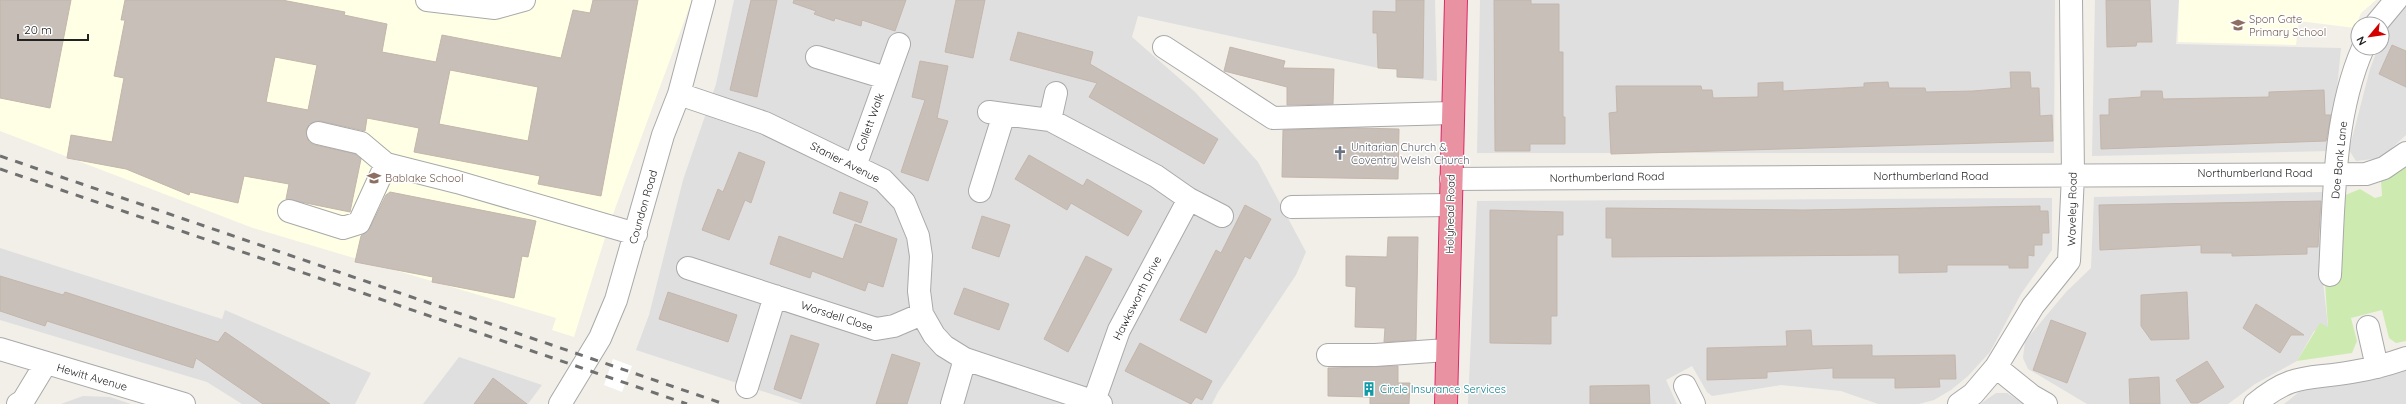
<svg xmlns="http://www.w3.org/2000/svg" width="2406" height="404" font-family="Quicksand,sans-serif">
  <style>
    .residential { fill: #e0dfdf }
    .education { fill: #ffffe5 }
    .grass { fill: #cdebb0 }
    .pier { fill: #fff }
    .building { fill: #c7bfb8; stroke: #c4b6ab; fill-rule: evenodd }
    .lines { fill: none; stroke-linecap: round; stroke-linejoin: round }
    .minor-casing { stroke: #a9a9a9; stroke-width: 24 }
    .highway-casing { stroke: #dc2a67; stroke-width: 24 }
    .minor { stroke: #fff; stroke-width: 22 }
    .highway { stroke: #e892a2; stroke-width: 22 }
    .rail { stroke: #707070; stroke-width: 3; stroke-dasharray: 8 8; stroke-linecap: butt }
    .labels { text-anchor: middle; stroke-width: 3; stroke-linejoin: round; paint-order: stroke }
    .education-label { font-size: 11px; fill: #785e54; stroke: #fff; text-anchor: start }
    .street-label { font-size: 11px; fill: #222; stroke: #fff }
    .worship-label { font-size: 11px; fill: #5b616d; stroke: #fff; text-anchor: start }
    .culture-label { font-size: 11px; fill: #0d838f; stroke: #fff; text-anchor: start }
  </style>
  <rect width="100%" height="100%" fill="#f2efe9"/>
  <path class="residential" d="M734,0h701l2,81 -40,-4v-8l-19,-1 -240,-52 -6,21 63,55 63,70 48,90 -10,23 -78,117 -6,12h-410l-166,-54 13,-35 34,-135 33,-96z
    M1480,0h575l-1,153h-577z
    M2095,0h84l-3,44 165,4 -10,103 -239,5z
    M2406,5v130l-25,23 -25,3 -7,-11 21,-81 8,-21h4v-12l6,-16z
    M2322,192l-1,71 7,64 -14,4 -17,30 -42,23 -27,20h-141l-59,-35 -5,-11 2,-17 41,-49 25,-24 3,-71z
    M2052,198v52l-31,44 -31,58 -22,24 -17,14 -17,10 -15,4h-41l-37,-13 -60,-6 -69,11 -5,-4 -15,-26 -26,14 11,24h-209l9,-203z
    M0,248l222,71 3,-9 146,63 -16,31h-113l-35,-22 -207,-62z
    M459,357l83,28 -14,19h-105z
    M2406,366v38h-122l15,-12z
    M1996,393h11l17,11h-44z
    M83,396l27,1 21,7h-70z"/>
  <path class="education" d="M0,0h692l-83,225 -35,112 -22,-7 4,-12 -303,-90 -253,-97z
    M2179,0h197l-15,13 -6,15 -56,-7 -3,24 -118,-3z"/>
  <path class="grass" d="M2406,166v175l-10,2 -7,-5 -7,-28 -31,8 6,23 -5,12 -55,8 23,-38 8,4 -3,-44 18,-87 17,-7 15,9 7,-2 -1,-15z"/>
  <path class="pier" d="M613,359l19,7 -10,26 -18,-7z"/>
  <path class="building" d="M0,0h71l-21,108 -50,-10z
    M125,0h157l63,12 -1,3 43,9 -5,28 54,10 6,-27 119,23 12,-48 17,3 3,-13h45l-37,196 -63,-12 2,-8 -126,-24 5,-24 -52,-10 -2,13 -45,-10 -11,3 -3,7 3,11 6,3 40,9 6,5 -11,53 -64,-13 3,-15 -45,-8 -6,27 -48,-11 -1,3 -63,-26 -59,-11 4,-23 41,7 12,-64 -10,-2 11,-56h-4zM275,57l42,8 -9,45 -42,-8zM450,70l88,17 -10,54 -89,-17z
    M751,0h26l-20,97 -27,-7z
    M794,0h112l-11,31 -33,-11 -1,6 -26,-8 -1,3 -20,-7 2,-3 -23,-8z
    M956,0h29l-12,58 -28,-6z
    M1396,0h28l-1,78 -26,-1v-8l-19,-1 -1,-35h-4v-22l23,1z
    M1494,0h37v4h28v48h4v65h2v27h-35v7h-35z
    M2106,0h44l2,42h-15l-1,4 -29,1z
    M1018,32l75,20 -3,12 128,75 -14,25 -115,-67 8,-14 -87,-23z
    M2392,45l14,6v36l-27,-13z
    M1230,47l55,14 -2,7 51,1 -1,35 -46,1v-18l-63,-16z
    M920,61l28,5 -11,52 11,3 -20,60 -27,-9 24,-72 -13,-3z
    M2010,72h20l1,16h8l1,28 12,-1 1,26 -442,13 -2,-41 8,-1 -1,-26h85l1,4h10l1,8 45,-1v-14l25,-1v9l81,-4v-4l24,-1 1,6h36l1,4 47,-1 38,-3z
    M2324,90l1,25h6l-5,26 -225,8 -1,-34h9v-16l32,-2v-6h21l1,8 106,-2v-5z
    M1358,128l41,1 -1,50 -116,-2 1,-47z
    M739,152l26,10 -14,41 -6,-3 -16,40 -27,-10 16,-41 5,3z
    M1029,155l54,31 4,-7 55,32 -14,25 -57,-33 -4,7 -52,-31z
    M390,192l146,29 -8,36 -6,-1 -8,42 -82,-16 1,-5 -78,-15 6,-26 9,-8 16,-33z
    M840,192l28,10 -7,21 -28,-10z
    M2321,201l-3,46h-11v7l-75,2v-3h-31v-8l-101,5 -1,-45z
    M1245,205l26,14 -21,40 -5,-3 -39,77 -26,-13 36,-70 5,3z
    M2040,206v5h8l1,22h-7v12h-8v11l-6,-1v13h-19v-3h-62v7l-48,1v-18l-287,2v-19h-6v-30l198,2z
    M1490,210l73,2v23h-6v81h-6v28l-61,-1z
    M982,216l28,9 -11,32 -27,-9z
    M855,224l42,15 -14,48 -15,-5 -3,9 -53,-20 -2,7 -40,-14 9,-28 64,23z
    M1388,237h30l-2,103 -32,2 1,-14 -30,-1 1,-40 -10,-1v-30l41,1z
    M1086,256l26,13 -44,83 -24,-13z
    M0,276l63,19 2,-3 153,50 7,-10 105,72h-67l-67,-46 -3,10 -146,-47 -2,5 -45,-15z
    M964,288l45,16 -10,26 -45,-16z
    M668,292l69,23 -9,27 -69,-23z
    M2187,292l2,47 -38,1 -10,-14v-31z
    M2256,304l39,25 9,6h-13l-11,18 -37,-25z
    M2051,320l35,13 -19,50 -34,-13z
    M1811,330l1,16 60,-1v11l83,-1 1,24h-17l1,8 -45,1v-10h-62v-10l-66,4v6l-60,2v-32l80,-2 -1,-15z
    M791,335l28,9 -18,55 -27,-10z
    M1140,343l72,38 -10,19 -6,-3 -5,7 -66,-33z
    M892,354l28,9 -13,41h-31z
    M2207,361l17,26 -26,16h-7l-15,-23z
    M1398,366v17h12l-1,21h-39v-7l-42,-1v-28z
    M2159,377l1,27h-30l-1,-25z
    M493,378l34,26h-53z
    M1649,385l1,19h-60v-18z"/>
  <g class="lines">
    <defs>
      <path id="minor" d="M427,0l68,8 29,-8
        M2376,24l20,-24
        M1164,47l109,71 179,-5
        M817,57l69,21
        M679,94l86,29 118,57 21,22 14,34 3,20 -2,35 3,23 12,21 10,11 21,13 136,45
        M989,112l61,8 106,56 33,23 33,17
        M1050,120l6,-27
        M318,133l43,10 25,21 71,18 179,52
        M855,166l44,-122
        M1451,179l915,-5 18,-6 22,-15
        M980,191l24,-77
        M1292,207l158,-2
        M289,211l54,17 16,-5 27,-59
        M688,268l188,61 18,-3 28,-12
        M2330,275c4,-74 3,-159 33,-227
        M2368,327l9,40
        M0,349l184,55
        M1328,355h47l72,-5
        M1996,367l36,29 14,8
        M1685,386l9,18
        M747,387l28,-91
        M1094,401l25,-71 70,-131
        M18,404l5,-3 23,-38
        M560,404l40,-66 16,-38 47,-165 16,-41 25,-94
        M952,404l13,-45
        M1959,404l14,-10 23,-27 37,-61 36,-45 4,-86 -2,-175
        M2255,404c38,-32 53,-24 97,-32 18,-3 37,-8 54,-14"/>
      <path id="highway" d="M1446,404l10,-404"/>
    </defs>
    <use href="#minor" class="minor-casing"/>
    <use href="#highway" class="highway-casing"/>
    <use href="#minor" class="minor"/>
    <use href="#highway" class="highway"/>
    <path class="rail" d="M0,156l724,248
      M0,169l687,235"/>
  </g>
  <defs>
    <symbol id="school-bare" viewBox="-9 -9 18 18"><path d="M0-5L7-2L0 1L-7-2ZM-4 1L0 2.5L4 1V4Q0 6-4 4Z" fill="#8d6e63" stroke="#fff" stroke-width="2.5" paint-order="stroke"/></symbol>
    <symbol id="church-bare" viewBox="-9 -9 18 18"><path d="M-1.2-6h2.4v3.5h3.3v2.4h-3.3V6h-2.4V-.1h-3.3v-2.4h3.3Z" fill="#6b7280" stroke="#fff" stroke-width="2.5" paint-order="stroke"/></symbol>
    <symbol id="building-bare" viewBox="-9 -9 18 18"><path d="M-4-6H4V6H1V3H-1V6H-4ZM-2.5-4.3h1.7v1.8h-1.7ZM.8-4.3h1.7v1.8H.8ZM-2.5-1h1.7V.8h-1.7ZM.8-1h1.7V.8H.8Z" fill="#0f9aa8" stroke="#fff" stroke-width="2.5" paint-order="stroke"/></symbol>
  </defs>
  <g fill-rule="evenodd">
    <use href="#school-bare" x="2228" y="15" width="20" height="20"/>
    <use href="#church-bare" x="1330" y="143" width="20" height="20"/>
    <use href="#school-bare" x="364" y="168" width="20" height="20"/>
    <use href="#building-bare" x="1359" y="379" width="20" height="20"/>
  </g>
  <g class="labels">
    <g class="education-label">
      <text x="2249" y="23">Spon Gate<tspan x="2249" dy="13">Primary School</tspan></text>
      <text x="385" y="182">Bablake School</text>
    </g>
    <g class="street-label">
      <text transform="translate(870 122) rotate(-70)" y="4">Collett Walk</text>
      <text transform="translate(2339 160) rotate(-84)" y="4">Doe Bank Lane</text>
      <text transform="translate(845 162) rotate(27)" y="4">Stanier Avenue</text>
      <text x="2255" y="177">Northumberland Road</text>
      <text x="1931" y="180">Northumberland Road</text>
      <text transform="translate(1607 177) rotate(-1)" y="4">Northumberland Road</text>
      <text transform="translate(643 207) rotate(-74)" y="4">Coundon Road</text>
      <text transform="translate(2072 209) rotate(-89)" y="4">Waveley Road</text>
      <text transform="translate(1450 214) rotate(-89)" y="4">Holyhead Road</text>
      <text transform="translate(1137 298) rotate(-63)" y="4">Hawksworth Drive</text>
      <text transform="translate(837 316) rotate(18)" y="4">Worsdell Close</text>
      <text transform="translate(92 377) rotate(16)" y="4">Hewitt Avenue</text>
    </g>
    <g class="worship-label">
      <text x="1351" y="151">Unitarian Church &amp;<tspan x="1351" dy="13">Coventry Welsh Church</tspan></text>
    </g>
    <g class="culture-label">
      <text x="1380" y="393">Circle Insurance Services</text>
    </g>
  </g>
  <g transform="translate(2370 36) rotate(241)"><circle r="19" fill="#ffffff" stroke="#a7a7a7"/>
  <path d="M0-3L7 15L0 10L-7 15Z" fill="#d40000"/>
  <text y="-6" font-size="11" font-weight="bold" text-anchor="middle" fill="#222222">N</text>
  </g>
  <path d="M18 34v6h70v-6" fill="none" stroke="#222222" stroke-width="2"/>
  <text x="24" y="34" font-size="12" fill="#222222" stroke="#ffffff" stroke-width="3" paint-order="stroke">20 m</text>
</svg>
